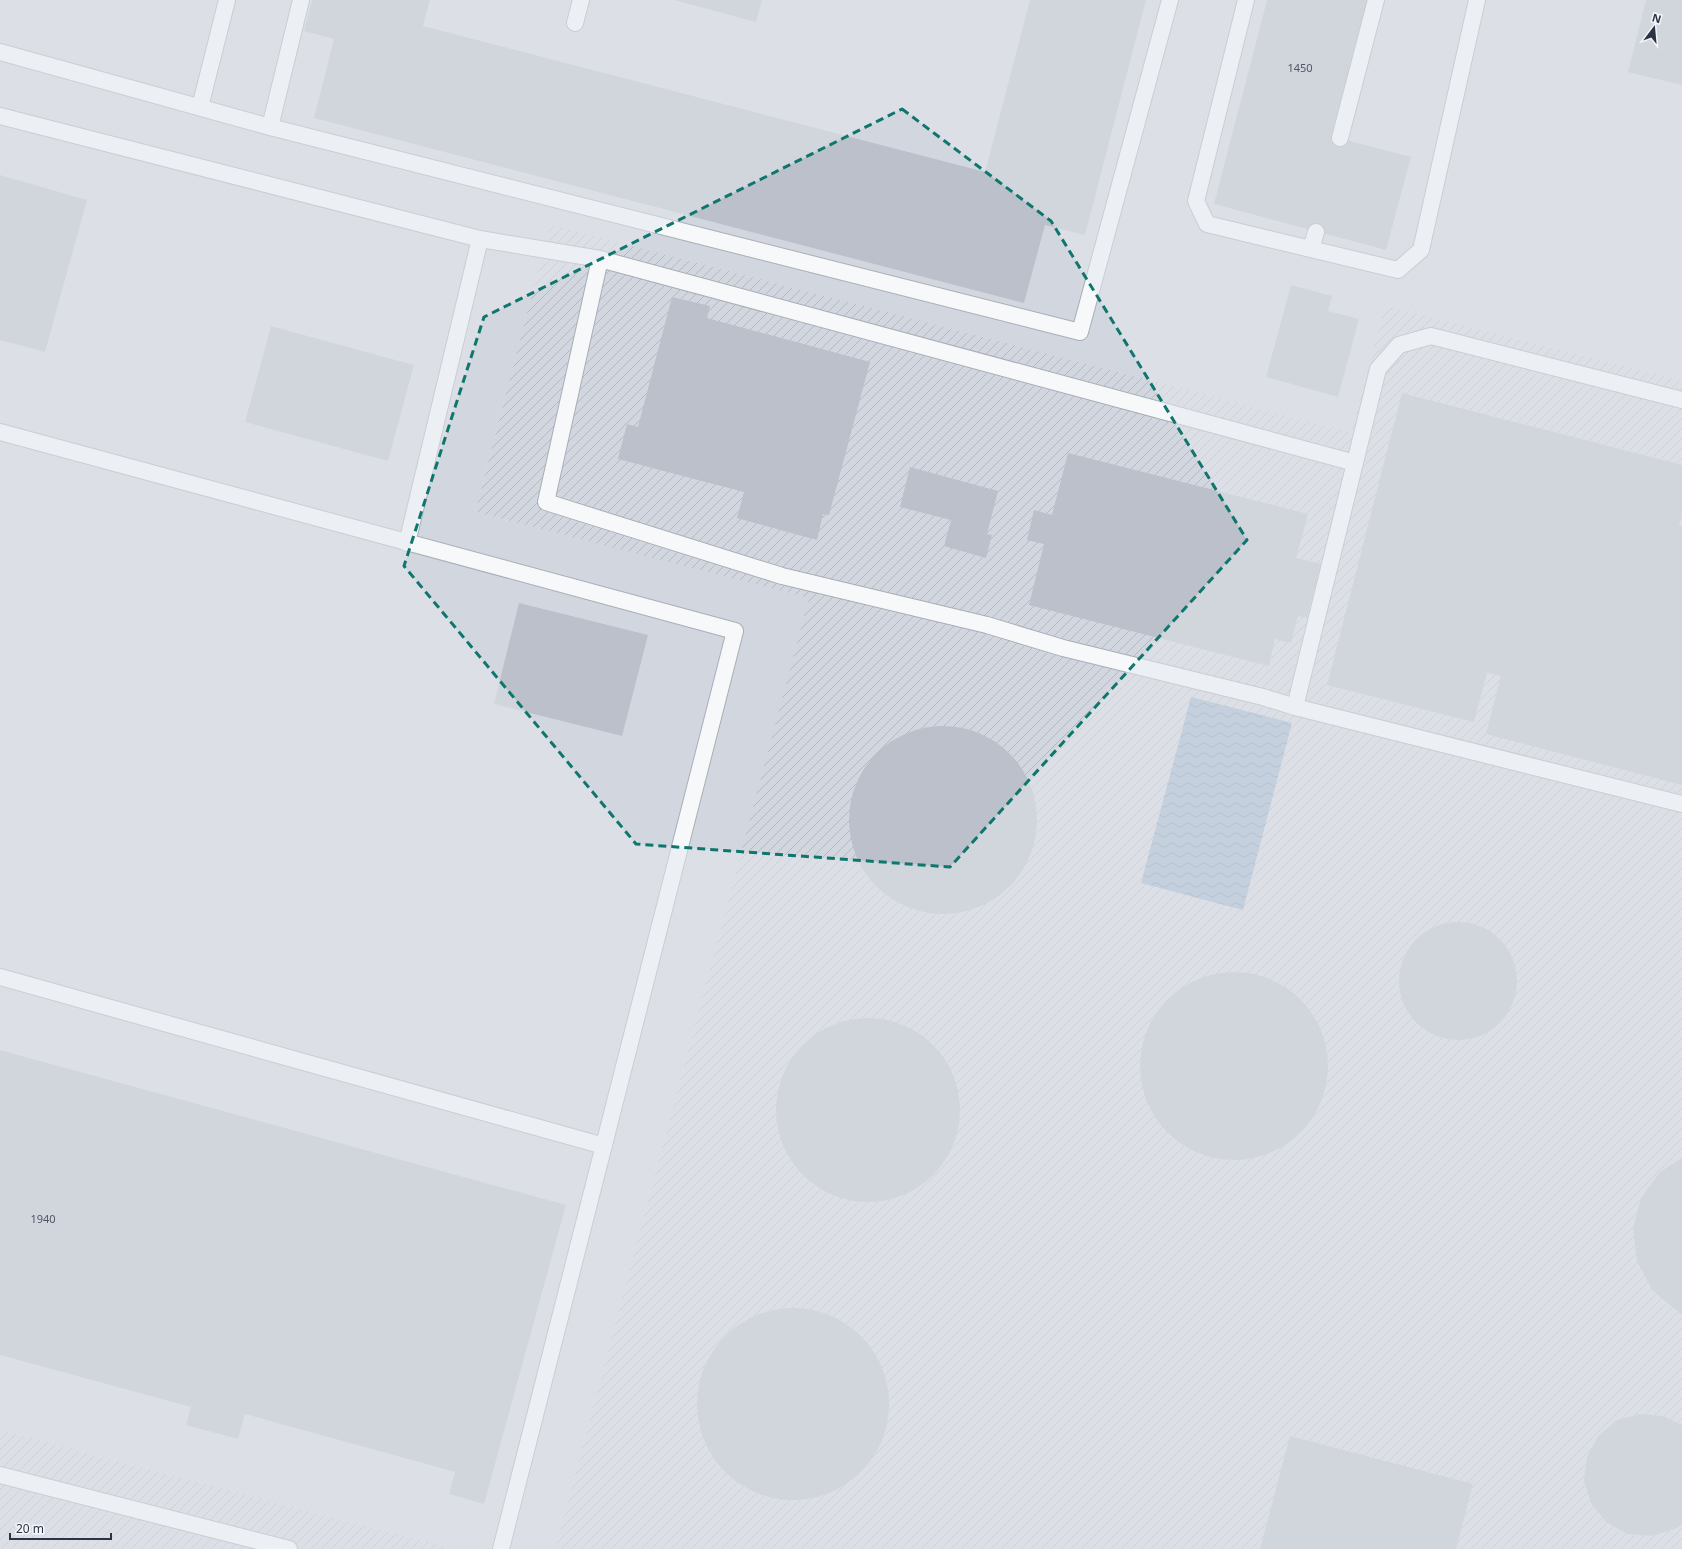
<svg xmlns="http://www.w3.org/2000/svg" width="1682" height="1549" font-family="'Noto Sans',sans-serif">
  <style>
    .built { fill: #d2d6de }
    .industrial { fill: url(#industrial-furrows) }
    .water { fill: url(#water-waves) }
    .building { fill: #bbc0ca }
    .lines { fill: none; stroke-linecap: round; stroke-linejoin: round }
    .lane-casing { stroke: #a9aeb7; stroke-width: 18 }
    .lane { stroke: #f7f8fa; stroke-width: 16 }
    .marked { fill: none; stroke: #0f766e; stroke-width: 3; stroke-dasharray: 8 5; stroke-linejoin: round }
    .labels { text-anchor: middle; stroke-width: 3; stroke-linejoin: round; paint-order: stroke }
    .number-label { font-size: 11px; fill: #4f5766 }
  </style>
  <defs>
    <pattern id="industrial-furrows" width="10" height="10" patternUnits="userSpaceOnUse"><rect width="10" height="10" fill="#d2d6de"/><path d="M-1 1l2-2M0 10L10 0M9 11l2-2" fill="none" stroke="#b4b8c0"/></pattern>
    <pattern id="water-waves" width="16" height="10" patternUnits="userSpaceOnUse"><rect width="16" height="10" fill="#9fb4cc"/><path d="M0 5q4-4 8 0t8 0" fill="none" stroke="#8293a7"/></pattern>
  </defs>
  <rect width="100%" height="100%" fill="#e4e7ec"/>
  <path class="built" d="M0,0h1682v381l-297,-76 -34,127 -801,-206 -75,286 335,85 -255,952h-101l-454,-119z"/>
  <path class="industrial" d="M550,225l801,207 34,-127 297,76v1168h-1127l254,-951 -334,-86z
    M0,1430l454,119h-454z"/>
  <path class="water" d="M1191,697l101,26 -49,187 -102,-27z"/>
  <path class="building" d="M312,0h118l-7,26 562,146 45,-172h116l-61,235 -40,-10 -21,78 -710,-185 20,-79 -30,-8z
    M674,0h88l-6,22z
    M1267,0h101l-37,136 80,21 -25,93 -172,-46z
    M1646,0h36v85l-54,-13z
    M0,175l87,25 -42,152 -45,-12z
    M1291,285l41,11 -4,15 31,8 -21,78 -72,-20z
    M672,297l38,9 -3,12 163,44 -41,153 -6,-1 -6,26 -80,-22 7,-26 -126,-33 9,-35 11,3z
    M271,326l143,39 -26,96 -143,-39z
    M1402,393l280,72v49l-3,12h3v259l-196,-51 15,-58 -12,-3h-2l-13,49 -147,-37z
    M1068,453l240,61 -12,44 25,6 -14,54 -9,-2 -7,27 -16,-4 -6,27 -240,-61 15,-61 -17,-4 7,-30 18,5z
    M910,467l88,24 -11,43 5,1 -6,23 -42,-12 7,-26 -51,-13z
    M519,603l129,32 -26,101 -128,-32z
    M849 820a94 94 0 1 1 188 0a94 94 0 1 1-188 0Z
    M1399 981a59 59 0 1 1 118 0a59 59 0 1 1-118 0Z
    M1140 1066a94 94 0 1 1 188 0a94 94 0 1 1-188 0Z
    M776 1110a92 92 0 1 1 184 0a92 92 0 1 1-184 0Z
    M0,1050l566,155 -82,299 -35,-10 6,-22 -210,-58 -7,25 -52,-14 5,-18 -191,-52z
    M1682,1158v157l-30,-25 -15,-29 -4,-32 8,-31 19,-26z
    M697 1404a96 96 0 1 1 192 0a96 96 0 1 1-192 0Z
    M1640,1414l23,2 19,9v99l-5,4 -24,8 -25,-2 -22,-12 -15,-19 -7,-22 3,-24 11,-21 19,-16z
    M1290,1436l183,48 -17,65h-196z"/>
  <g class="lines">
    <defs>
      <path id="lane" d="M1246,0l-50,201 11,23 191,46 23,-20 56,-250
        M575,23l6,-23
        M0,52l270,75 31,-127
        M200,107l27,-107
        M0,116l480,123 -73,304
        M270,127l810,205 90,-332
        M1340,138l36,-138
        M480,239l120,20 755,204
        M1311,249l5,-17
        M600,259l-54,243 236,74 205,49 76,23 200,49 32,10 387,97
        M0,432l735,199 -234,918
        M1295,707l83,-338 21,-24 32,-9 251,64
        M0,977l604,169
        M0,1475l289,74"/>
    </defs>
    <use href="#lane" class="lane-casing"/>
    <use href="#lane" class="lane"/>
  </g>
  <path d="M0 0H1682V1549H0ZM902,109l149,112 196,319 -297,327 -314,-23 -232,-278 80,-249z" fill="#e4e7ec" fill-opacity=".55" fill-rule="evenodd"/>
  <path class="marked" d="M902,109l149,112 196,319 -297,327 -314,-23 -232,-278 80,-249z"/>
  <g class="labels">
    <g class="number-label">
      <text x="1300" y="72">1450</text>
      <text x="43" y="1223">1940</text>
    </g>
  </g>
  <g transform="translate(1654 28) rotate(16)" stroke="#f4f6f9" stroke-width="3" paint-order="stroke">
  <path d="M0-3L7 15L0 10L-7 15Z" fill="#2b3445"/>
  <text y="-6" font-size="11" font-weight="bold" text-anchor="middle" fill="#2b3445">N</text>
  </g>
  <path d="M10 1533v6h101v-6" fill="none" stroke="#2b3445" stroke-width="2"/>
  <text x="16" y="1533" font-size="12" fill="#2b3445" stroke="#f4f6f9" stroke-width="3" paint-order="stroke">20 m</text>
</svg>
